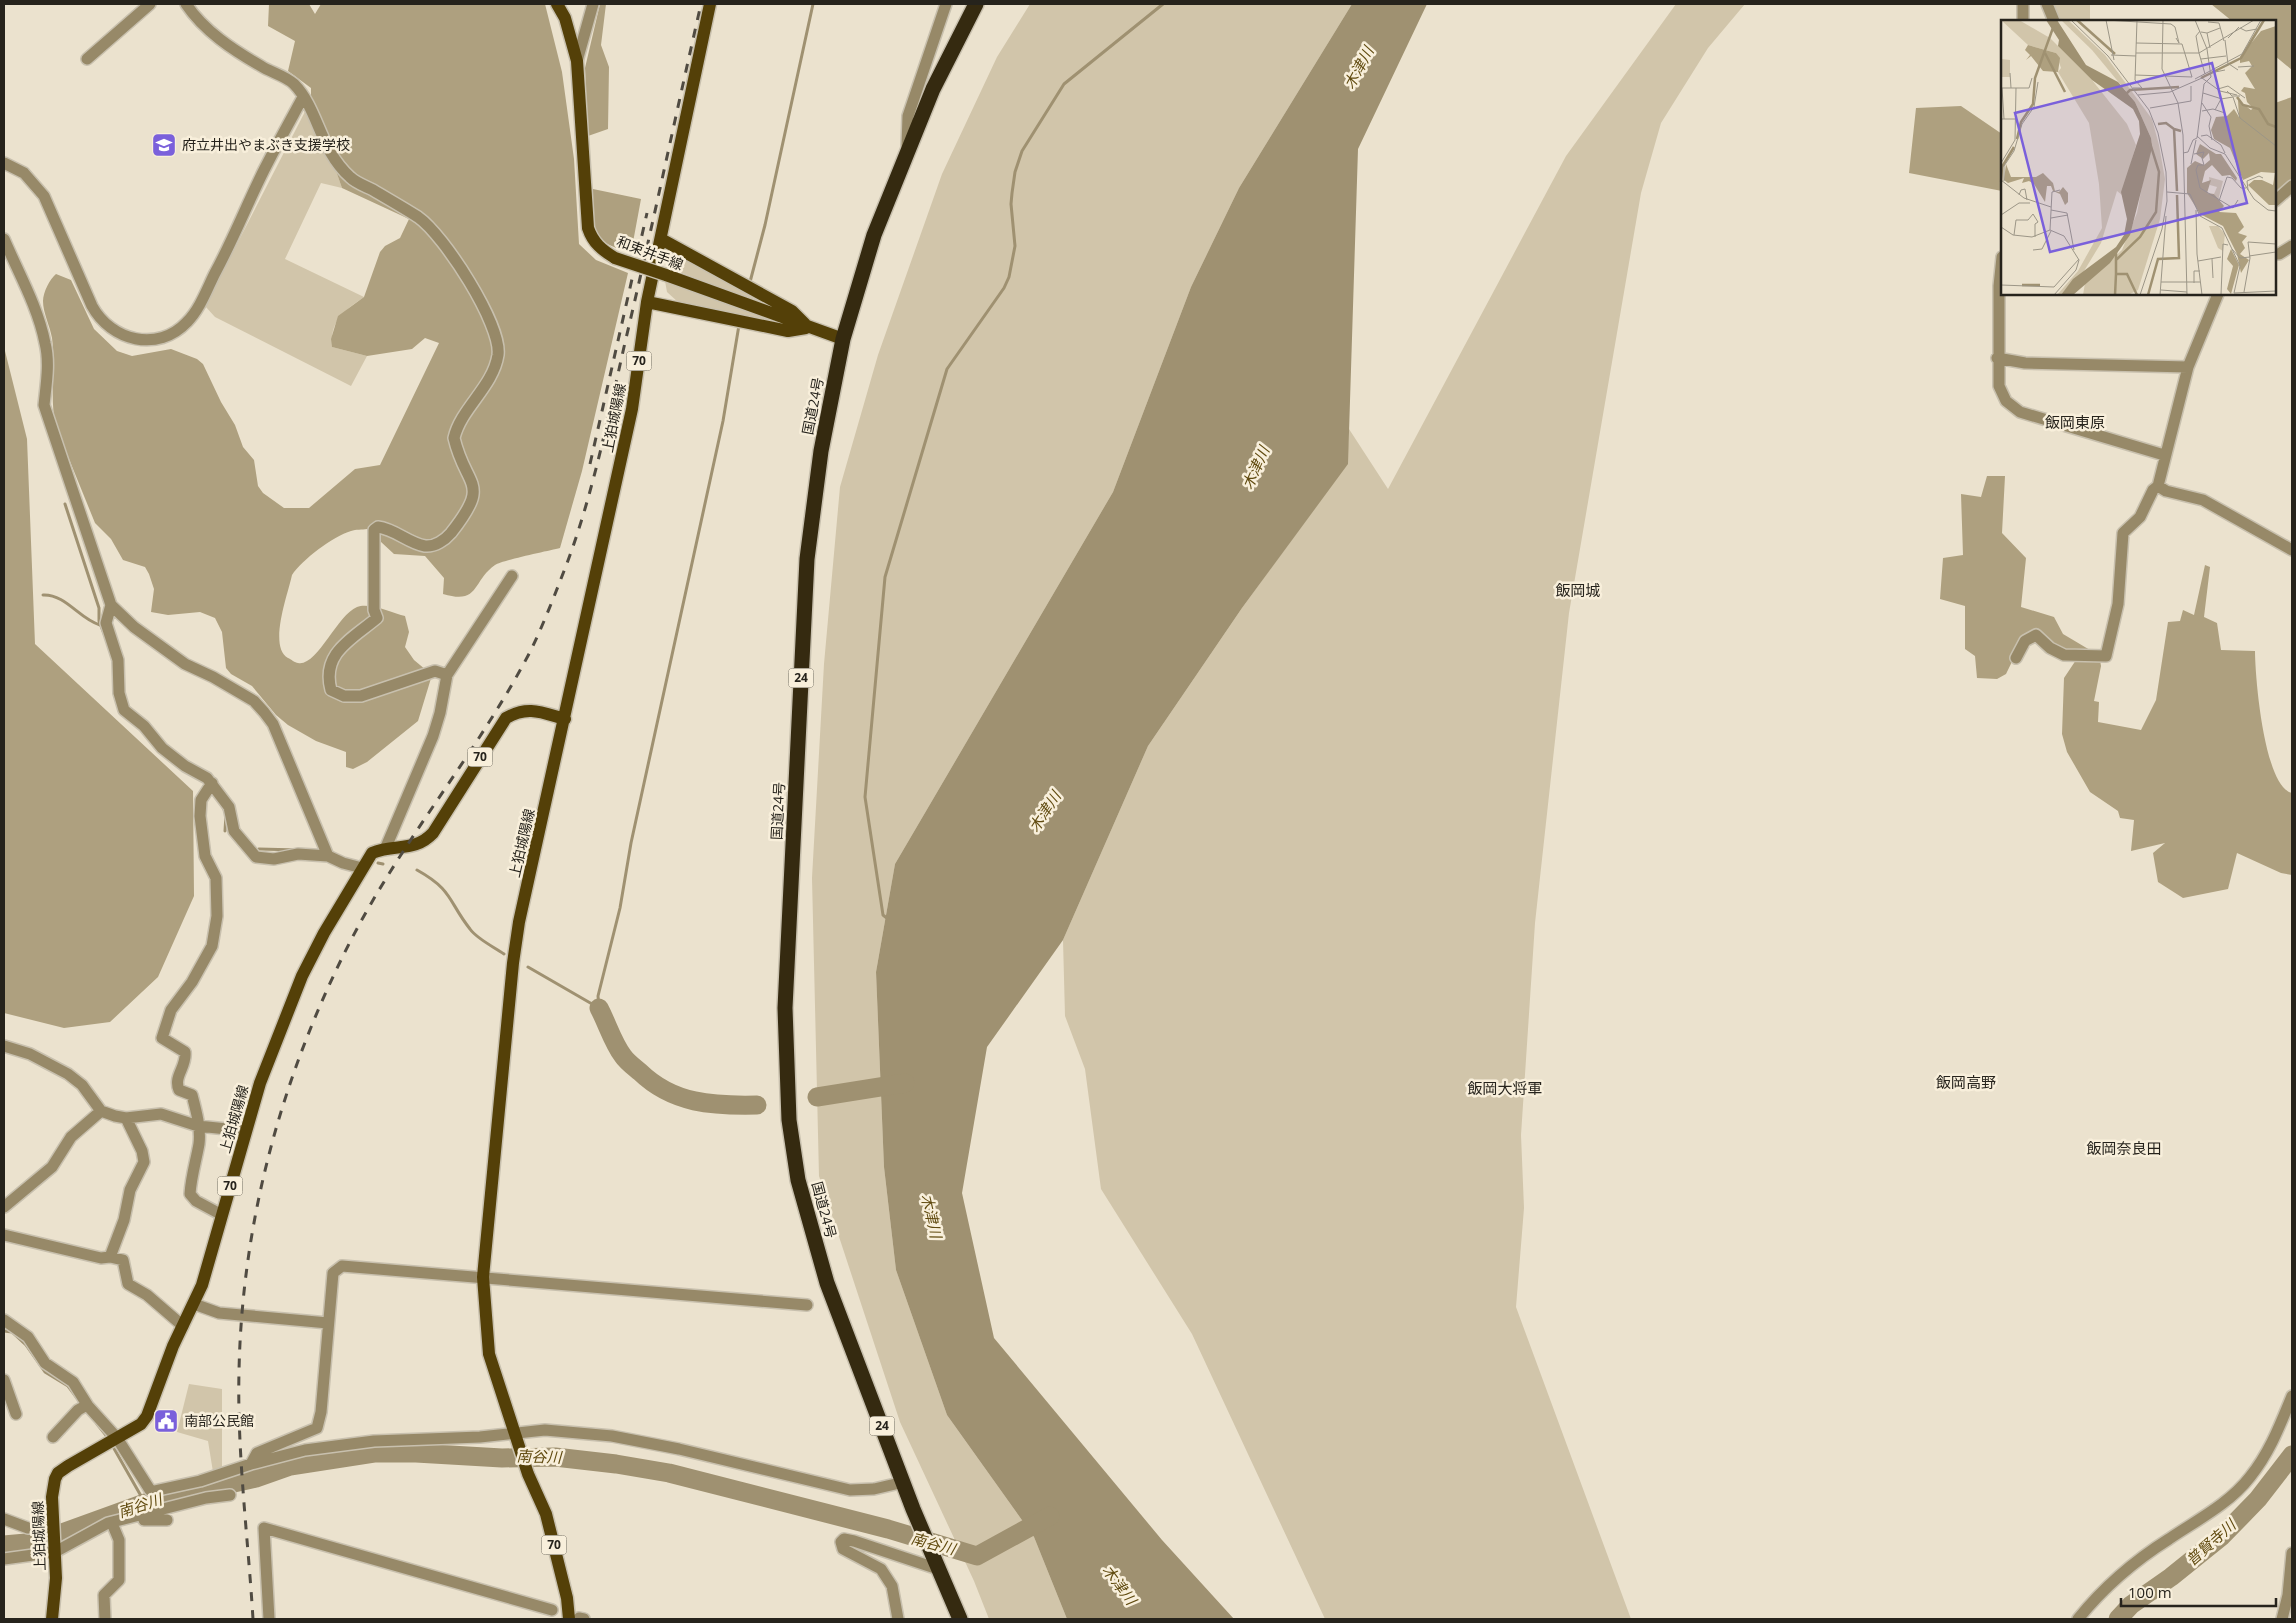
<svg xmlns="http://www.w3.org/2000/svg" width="2296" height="1623" font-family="'Open Sans','Noto Sans JP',sans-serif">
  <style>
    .green { fill: #d1c5aa }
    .forest { fill: #aea07f }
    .water { fill: #9f9171 }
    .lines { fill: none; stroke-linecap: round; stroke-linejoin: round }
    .stream { stroke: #9f9171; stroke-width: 3 }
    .river { stroke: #9f9171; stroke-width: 19 }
    .minor-casing { stroke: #c8c0ae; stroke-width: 14 }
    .major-casing { stroke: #c8c0ae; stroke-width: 15 }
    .highway-casing { stroke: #c8c0ae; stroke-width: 18 }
    .minor { stroke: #978968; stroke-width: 11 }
    .major { stroke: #544008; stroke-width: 12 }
    .highway { stroke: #352a10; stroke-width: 15 }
    .rail { stroke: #504b42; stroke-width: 3; stroke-dasharray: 9 9; stroke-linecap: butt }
    .major-bridge-casing { stroke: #c8c0ae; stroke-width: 15; stroke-linecap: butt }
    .major-bridge { stroke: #544008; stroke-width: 12 }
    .labels { text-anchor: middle; stroke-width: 5; stroke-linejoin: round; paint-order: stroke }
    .shield { fill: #f8efdb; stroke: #656055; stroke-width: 1 }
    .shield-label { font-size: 12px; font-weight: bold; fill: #26231c }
    .poi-label { font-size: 14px; fill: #26231c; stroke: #f8efdb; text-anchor: start }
    .street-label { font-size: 14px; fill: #26231c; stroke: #f8efdb }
    .water-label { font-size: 15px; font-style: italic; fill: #614b10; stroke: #f8efdb }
    .neighbourhood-label { font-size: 15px; fill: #26231c; stroke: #f8efdb }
    .inset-river { fill: none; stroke: #9f9171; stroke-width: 2.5 }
    .inset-road { fill: none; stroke: #9c9687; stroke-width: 1 }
    .view { fill: #7a60db; fill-opacity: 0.15; stroke: #7a60db; stroke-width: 2.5 }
    .inset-edge { fill: none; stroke: #26231c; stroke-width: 2.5 }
  </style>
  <rect width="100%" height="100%" fill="#ebe2ce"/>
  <path class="green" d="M1030,4h322l-113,184 -48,99 -78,205 -218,372 -19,108 8,195 12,103 51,145 87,122 33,82h-78l-15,-38 -74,-159 -81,-246 -7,-298 12,-214 16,-177 38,-132 64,-181 55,-117z
    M1676,4h69l-37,44 -47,75 -20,70 -72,420 -34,310 -14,212 3,73 -8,99 115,312h-306l-133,-285 -91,-145 -16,-120 -20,-53 -2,-76 85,-194 94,-138 105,-144 2,-35 39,60 178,-333z
    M2053,4h37v17h-31z
    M311,100l31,88 -21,-5 -36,76 79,38c-20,14 -34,23 -32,50l35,9 -16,30 -136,-69 -10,-11z
    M681,256l73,38 -1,6 -84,-32 5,-9z
    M665,281l116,42 -102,-20 -12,-11z
    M189,1384l33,5v80l-9,3 -5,-31 -31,-9z"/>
  <path class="forest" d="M269,4h40l6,10 6,-10h224l17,68 12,87 5,85 17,16 32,13 -46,198 -22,77c-12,3 -57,12 -65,17 -23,16 -15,40 -52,29l1,-16 -19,-22 -31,-2 -27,-25c-5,1 -11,0 -16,2 -18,5 -49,29 -59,44 -4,19 -24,72 -4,83 3,1 7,5 10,5 19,4 39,-48 59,-56 12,-5 36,6 48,9l4,16 -4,15 9,13 18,15 -14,46 -51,41 -14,7 -7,-2v-15l-30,-11 -28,-16 -12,-10 -24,-29 -21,-12 -5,-6 -4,-36 -7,-14 -15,-6 -32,3 -17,-3 3,-23 -5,-15 -4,-7 -22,-7 -12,-21 -16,-16 -39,-96c-7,-29 0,-59 -4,-89 -2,-12 -9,-25 -9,-37 0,-9 7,-22 13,-27l15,6 23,49 23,22 15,5 39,-7 26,10 6,5 18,38 14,23 8,22 11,13 4,26 5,7 21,15h25l46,-39 25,-4 59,-122 -14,-5 -13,11 -45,7 -35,-9 -1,-8 7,-23 26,-19 16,-45 5,-6 15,-8 9,-19 -67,-31 -31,-88v-12l-23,-17 7,-30 -27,-15z
    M600,4h6l-5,41 8,22 -1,62 -20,7 -3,-68z
    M2211,4h81v66l-17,-14v-35h-43z
    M2292,97v81l-7,10 -10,8v-93z
    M1961,106l41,28v57l-93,-18 7,-65z
    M593,189l48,10 -10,54c-8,-3 -23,-7 -29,-13 -12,-11 -10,-36 -9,-51z
    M4,347l23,92 8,205 158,147 1,105 -36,81 -48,45 -46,6 -60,-15z
    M1987,476h18l-3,57 24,25 -5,49 33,10 9,17 32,19 -19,1 -52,-17 -18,37 -9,5 -20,-1 -2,-22 -10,-7v-43l-25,-7 3,-41 20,-3 -2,-61 20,3z
    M2205,565l5,2 -6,50 13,6 4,27 34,1c0,25 9,136 37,142v82l-11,-2 -44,-20 -9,36 -45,9 -25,-16 -5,-29 12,-10 -34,8 3,-31 -14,-2 -2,-7 -28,-19 -23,-40 -5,-18 2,-56 12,-18h24l1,6 -7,35 5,1 -1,20 43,8 15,-30 12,-78 12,-1 3,-11 11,5z"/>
  <path class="water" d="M1352,4h75l-69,145 -10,315 -106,144 -94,138 -85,194 -76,107 -25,146 32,145 168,202 72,79h-167l-33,-82 -87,-122 -51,-145 -12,-103 -8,-195 19,-108 218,-372 78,-205 48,-99z"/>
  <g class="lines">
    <path class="stream" d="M750,282l15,-57 48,-221
      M65,504l34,104v13l6,15
      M43,595c23,-1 36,24 57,30
      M222,805l4,9 -1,17
      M259,849l39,1
      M378,863l5,1
      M417,870c36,20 31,31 53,59 7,10 24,18 34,25
      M888,919l-5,-4 -18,-118 20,-220 62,-208 57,-81 5,-11 6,-31 -4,-42 1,-11 3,-21 7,-21 42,-67 99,-80
      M528,967l71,41
      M599,1008l-1,-12 22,-88 11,-65 92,-422 16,-96
      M4,1331l8,1 14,13 19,27 23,14 9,12
      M97,1424l12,15
      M112,1445l33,58"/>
    <path class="river" d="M599,1008c8,15 14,35 24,48 4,6 11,11 17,16 33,32 73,34 117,33
      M817,1097l88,-14
      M4,1545l33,-3 108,-39 111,-25 34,-12 84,-13h42l86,5 53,-1 61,7 53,9 219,56 89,27 73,-40
      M2118,1619l13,-14 40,-28 51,-41 36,-37 34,-44"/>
    <defs>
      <path id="minor" d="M186,4c18,27 47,46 75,62 9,6 25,10 33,18 25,26 25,65 56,93 6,6 15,9 23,13 15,9 31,18 45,27 26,18 84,108 80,138 -5,32 -37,53 -44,83 12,51 38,43 -3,95 -6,7 -16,14 -26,13 -17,-3 -30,-17 -47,-19l-4,3v80l3,8c-25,21 -56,35 -46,72l13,6h17l74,-25 12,4
        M2047,4l7,17
        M2023,21v-17
        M87,59l63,-55
        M577,61l16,-57
        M907,146l1,-30 38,-112
        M4,163l20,10 20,23 48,110c19,35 66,47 95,16 13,-13 20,-33 28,-49 18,-33 32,-69 49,-103 12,-24 26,-49 39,-73
        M2275,201l17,-15
        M4,239c14,33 34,68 41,104 5,20 1,42 -1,62l67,200 23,22 51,37 28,13 41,24 10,11 9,12 55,132 15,7 19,5
        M2275,254h4l13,-8
        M2002,257l-3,29v100l7,15 14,11 144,43
        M1997,358l28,5 163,4
        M2158,486l8,5 37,9 89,50
        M111,605l-5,18 12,37 1,33 5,17 20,16 18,22 23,18 22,12 22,29 5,24 22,26 18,2 24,-5 30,2
        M2016,658l9,-17 11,-6 14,13 14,7 42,1 12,-52 5,-71 17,-16 13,-27 5,-4 30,-119 30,-73
        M212,783l-11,17 -1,16 5,40 11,22 1,38 -5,30 -20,36 -21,28 -9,28 23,14c2,15 -12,24 -6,38l13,5c4,15 9,33 7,49 -3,17 -8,33 -9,50l6,7 26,14
        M386,847l47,-111 7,-23 7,-38 65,-99
        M4,1046l26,8 38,20 14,11 19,26 14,5 11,2 35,-4 37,12 48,5
        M4,1207l48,-40 19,-30 30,-26
        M4,1235l97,23 9,-1 13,3 5,24 19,11 36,31
        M110,1257l14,-37 6,-30 14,-28 -2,-11 -16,-33
        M194,1304l25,9 109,10
        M4,1320l24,17 17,26 28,19 15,24 29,32 33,52 4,1 46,-10 51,-17 54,-14 69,-9 106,-4 65,-7 67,6 67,13 171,41 24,-1 30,-7
        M4,1380l12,34
        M53,1437l25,-27 9,-5
        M251,1464l6,-11 60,-25 4,-16 12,-139 9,-7 465,39
        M4,1519l24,9 24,-1
        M144,1520h23
        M4,1559l51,-7 53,-29 98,-25 24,-3
        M579,1618l5,1
        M105,1619l-1,-24 15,-15v-40l-5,-12
        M269,1619l-5,-91 288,82
        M898,1619l-6,-33 -11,-17 -38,-20 -2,-7 3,-3 10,2 84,28
        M2078,1619c25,-31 56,-58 91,-80 28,-19 60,-35 81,-62 20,-25 30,-52 42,-81
        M2282,1619l6,-24 4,-42"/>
      <path id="major" d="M557,4l8,14 12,43 11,167c5,15 14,22 27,30
        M661,239l131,72 13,13
        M666,275l177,64
        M647,302l141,29 18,-3
        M52,1619l4,-41 -4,-81 3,-18 3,-6 10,-7 73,-42 6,-8 26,-70 29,-61 58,-202 42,-107 22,-43 48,-80c23,-10 42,0 61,-20l73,-115c22,-13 37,-5 59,1
        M569,1619l-2,-21 -21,-84 -18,-40 -39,-120 -6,-77 30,-314 6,-41 113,-513 15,-107 63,-298"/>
      <path id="highway" d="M960,1619l-47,-110 -86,-226 -29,-103 -9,-60 -4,-112 22,-449 14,-108 22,-112 31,-104 59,-146 43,-85"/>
    </defs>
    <use href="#minor" class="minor-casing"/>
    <use href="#major" class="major-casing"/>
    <use href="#highway" class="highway-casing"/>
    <use href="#minor" class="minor"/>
    <use href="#major" class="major"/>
    <use href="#highway" class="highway"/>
    <path class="rail" d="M590,464l57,-251
      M253,1619c-5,-82 -16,-166 -14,-248 3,-150 43,-296 111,-429 52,-102 128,-190 181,-292 12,-25 23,-53 33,-79 28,-72 43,-149 60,-224 27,-114 51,-229 77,-343"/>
    <defs>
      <path id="major-bridge" d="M615,258l51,17"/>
    </defs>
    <use href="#major-bridge" class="major-bridge-casing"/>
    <use href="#major-bridge" class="major-bridge"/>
  </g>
  <defs>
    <symbol id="school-square" viewBox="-11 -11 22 22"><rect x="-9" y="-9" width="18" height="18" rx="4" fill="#7a60db" stroke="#f8efdb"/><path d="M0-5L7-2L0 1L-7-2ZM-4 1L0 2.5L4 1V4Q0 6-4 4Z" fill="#fff"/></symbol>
    <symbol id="civic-square" viewBox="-11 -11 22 22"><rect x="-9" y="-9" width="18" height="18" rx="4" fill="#7a60db" stroke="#f8efdb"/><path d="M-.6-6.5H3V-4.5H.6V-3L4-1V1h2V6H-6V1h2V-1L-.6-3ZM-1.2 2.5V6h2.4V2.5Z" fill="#fff"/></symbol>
  </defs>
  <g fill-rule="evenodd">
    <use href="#school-square" x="150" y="131" width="28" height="28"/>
    <use href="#civic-square" x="152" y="1407" width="28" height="28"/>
  </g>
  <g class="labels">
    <g class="shield">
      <rect x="626.5" y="351.5" width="25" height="19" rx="4"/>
      <rect x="788.5" y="668.5" width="25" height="19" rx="4"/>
      <rect x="467.5" y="747.5" width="25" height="19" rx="4"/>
      <rect x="217.5" y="1176.5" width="25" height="19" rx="4"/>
      <rect x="869.5" y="1416.5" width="25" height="19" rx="4"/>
      <rect x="541.5" y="1535.5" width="25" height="19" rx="4"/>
    </g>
    <g class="shield-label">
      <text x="639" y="365">70</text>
      <text x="801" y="682">24</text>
      <text x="480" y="761">70</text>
      <text x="230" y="1190">70</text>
      <text x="882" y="1430">24</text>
      <text x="554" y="1549">70</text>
    </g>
    <g class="poi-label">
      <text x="182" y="150">府立井出やまぶき支援学校</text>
      <text x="184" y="1426">南部公民館</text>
    </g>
    <g class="street-label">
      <text transform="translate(650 253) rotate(21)" y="5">和束井手線</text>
      <text transform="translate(813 406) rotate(-79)" y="5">国道24号</text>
      <text transform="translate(614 418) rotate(-79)" y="5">上狛城陽線</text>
      <text transform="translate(778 811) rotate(-87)" y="5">国道24号</text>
      <text transform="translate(522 843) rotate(-77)" y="5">上狛城陽線</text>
      <text transform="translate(234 1119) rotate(-74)" y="5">上狛城陽線</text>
      <text transform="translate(824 1210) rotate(75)" y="5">国道24号</text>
      <text transform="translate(39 1536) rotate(-92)" y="5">上狛城陽線</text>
    </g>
    <g class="water-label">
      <text transform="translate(1359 68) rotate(-62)" y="5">木津川</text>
      <text transform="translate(1256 468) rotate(-66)" y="5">木津川</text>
      <text transform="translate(1045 812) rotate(-57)" y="5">木津川</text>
      <text transform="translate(931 1216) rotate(77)" y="5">木津川</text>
      <text transform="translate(539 1457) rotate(2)" y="5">南谷川</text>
      <text transform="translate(140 1506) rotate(-18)" y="5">南谷川</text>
      <text transform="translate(2211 1543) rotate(-42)" y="5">普賢寺川</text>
      <text transform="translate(933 1544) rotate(15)" y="5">南谷川</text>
      <text transform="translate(1119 1585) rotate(53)" y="5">木津川</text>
    </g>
    <g class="neighbourhood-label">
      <text x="2075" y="428">飯岡東原</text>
      <text x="1578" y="596">飯岡城</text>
      <text x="1966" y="1088">飯岡高野</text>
      <text x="1505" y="1094">飯岡大将軍</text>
      <text x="2124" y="1154">飯岡奈良田</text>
    </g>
  </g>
  <g transform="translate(2001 20)">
    <rect width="275" height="275" fill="#ebe2ce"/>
    <path d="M0,0h18l31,18 42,42 35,44 9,21 -14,50 -5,-4 -16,52 -17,28 -23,24h-4l21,-24 24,-43 -3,-44 -10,-61 -31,-51 3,-4 -5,-15 -28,-8zM60,0h7l37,35 47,64 7,26 6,34 -5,40 -22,71 -10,5h-45l2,-12 37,-33 15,-37 14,-75 -16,-36 -43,-52zM0,39l9,1v17h-9zM208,157l14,4 -5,20 -4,-7 3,-7 -7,-2zM208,206h9l7,8 -2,17 -5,-3z" fill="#d1c5aa"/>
    <path d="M275,6v179h-7l-21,-20 6,-5h8l11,5 2,-12 -14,-1 -18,8 -13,-32 -16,-9 -3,-9 5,-13 11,-1 7,-7 5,8 -1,-17 13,10 2,-2 -6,-6 -2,-9 -4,-2 3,-4 11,2 -10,-16 7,-7 -3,-5 -9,2v-6l21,-26zM27,25l28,8 4,5 -2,14 -15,-1 -12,-15 -5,4 4,-5 -5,-5zM199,124l16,10h5l16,24 -1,3 -6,-6 -8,1 -10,-11 -7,6 -3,12 9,-3 -4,13 7,1 10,12 -5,6 17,1 8,14 -6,6 9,3 -5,6 3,6 -5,6 9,6 -8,13 -4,-19 -14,-28 -23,-12 -13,-21v-25l8,-7 9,4 6,-5 -1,-7 -6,6 -7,-5zM5,144l5,13h25l7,-4 10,10 2,8 4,1 4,-5 5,6v9l-3,3 -5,-11 -7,-3 -2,-5h-4l-2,16 -11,-18 -5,-3 -7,2 2,-5 -16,5 -4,-3zM230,229l8,16 -8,29 -4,-5 6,-23 -6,-7z" fill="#aea07f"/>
    <path d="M45,0h11l29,45 32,17 17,20 16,36 1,10 -22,87 -20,28 -37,32h-12l12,-16 43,-32 8,-12 3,-16 -6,-27 19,-58 -1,-13 -6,-12 -41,-29 -34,-34 1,-6z" fill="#9f9171"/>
    <path class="inset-river" d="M76,0l38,34M44,33l20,39M200,58l40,-20 23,-38M123,76l6,-6 49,-3M236,77l6,8 16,4 9,15 8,3M157,104l8,-1 8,6M16,119l4,-17 12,-18 2,-26 19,-53M0,162l1,-15 12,-20M176,171l-3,-62 7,2M115,232v22h11l10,21M115,240l24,-23 16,-25 3,-40 -9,-29M21,265h18M114,275l1,-21M147,275l10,-36 21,-1 -2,-63"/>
    <path class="inset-road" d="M70,0l37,36 41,54 9,23 8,39 1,29 -5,28 -22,66M105,0l65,4 4,3 4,16 -3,-5M105,0l8,40M162,0l-1,49 16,34 5,32 4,160M207,2l11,1 5,18M239,8l6,3 11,-2M200,12l6,1 13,-5M206,13l3,15M227,18l11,-11M224,20l3,24M135,23l46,1 10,33 -27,-1M135,33h63l55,-33M198,33l-3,-17 4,-5M198,33l6,21M110,35l25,1M200,39l25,-3M223,46l5,-2 9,6M237,47l16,-1M9,53l1,15M209,53l15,-3M134,55l28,1M194,59l47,-25 19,-34M0,68h28l3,-10M1,68l2,31M132,68h9l-7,-8 2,-60M217,69l10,-3 17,12M226,71l5,5h8M202,73l19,6M137,75l32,-3 32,-14 18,13 17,4M201,83l9,14 -2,9 3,14M149,88l41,-7v-15M214,90l6,-11 12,-2 7,21 36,28M201,91l11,-2 12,4M0,99h16M196,116l13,12 15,6 29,45 14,11 8,1M200,116l6,-1 14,10 4,8M182,133l5,-1 5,-12 4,-2 7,-54 7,-7 -4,-28 -12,-29M193,134l10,-2 -2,6 2,7h-6l-2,5 4,18 33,20 5,-8M0,143l14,-23 1,-52M190,144l5,-24M0,160l23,18 27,9M3,161v-15l10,-15 8,-27 12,-17 4,-25M247,170l-1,-9 12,-5 4,2M166,172l23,2 10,22 22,12 18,38 -6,27 42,-2M18,175l2,-5 4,-1 2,11M218,181l8,-24 5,1 9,10h5M50,190l16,3 7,37M195,190l1,44 5,41M0,195l18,-12h11M50,198l17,-3M0,207l12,8 19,2 18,-7M49,210l2,-38 8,-2M49,210l14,6 15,24M13,215l2,-15h12l5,-6 5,8 -3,2v13M231,229l8,9 10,-1M32,230l9,-1 9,-18M248,236l27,-4M211,239l1,19M197,241l23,-4M160,262h39M193,263v-12h6M0,265l53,2 25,-28M160,270l26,2M243,272l6,-34 -2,-16 28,2M53,275l22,-25 3,-10M159,275l6,-79M220,275l2,-51 5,1"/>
    <path class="view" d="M211,43l35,140 -197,49 -35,-139z"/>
    <rect width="275" height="275" class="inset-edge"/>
  </g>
  <rect width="2296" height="1623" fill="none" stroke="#26231c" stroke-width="10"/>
  <path d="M2121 1598v8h155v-8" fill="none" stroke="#26231c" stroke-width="2.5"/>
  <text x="2128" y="1598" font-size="15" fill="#26231c" stroke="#f8efdb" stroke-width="4" paint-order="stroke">100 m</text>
</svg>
